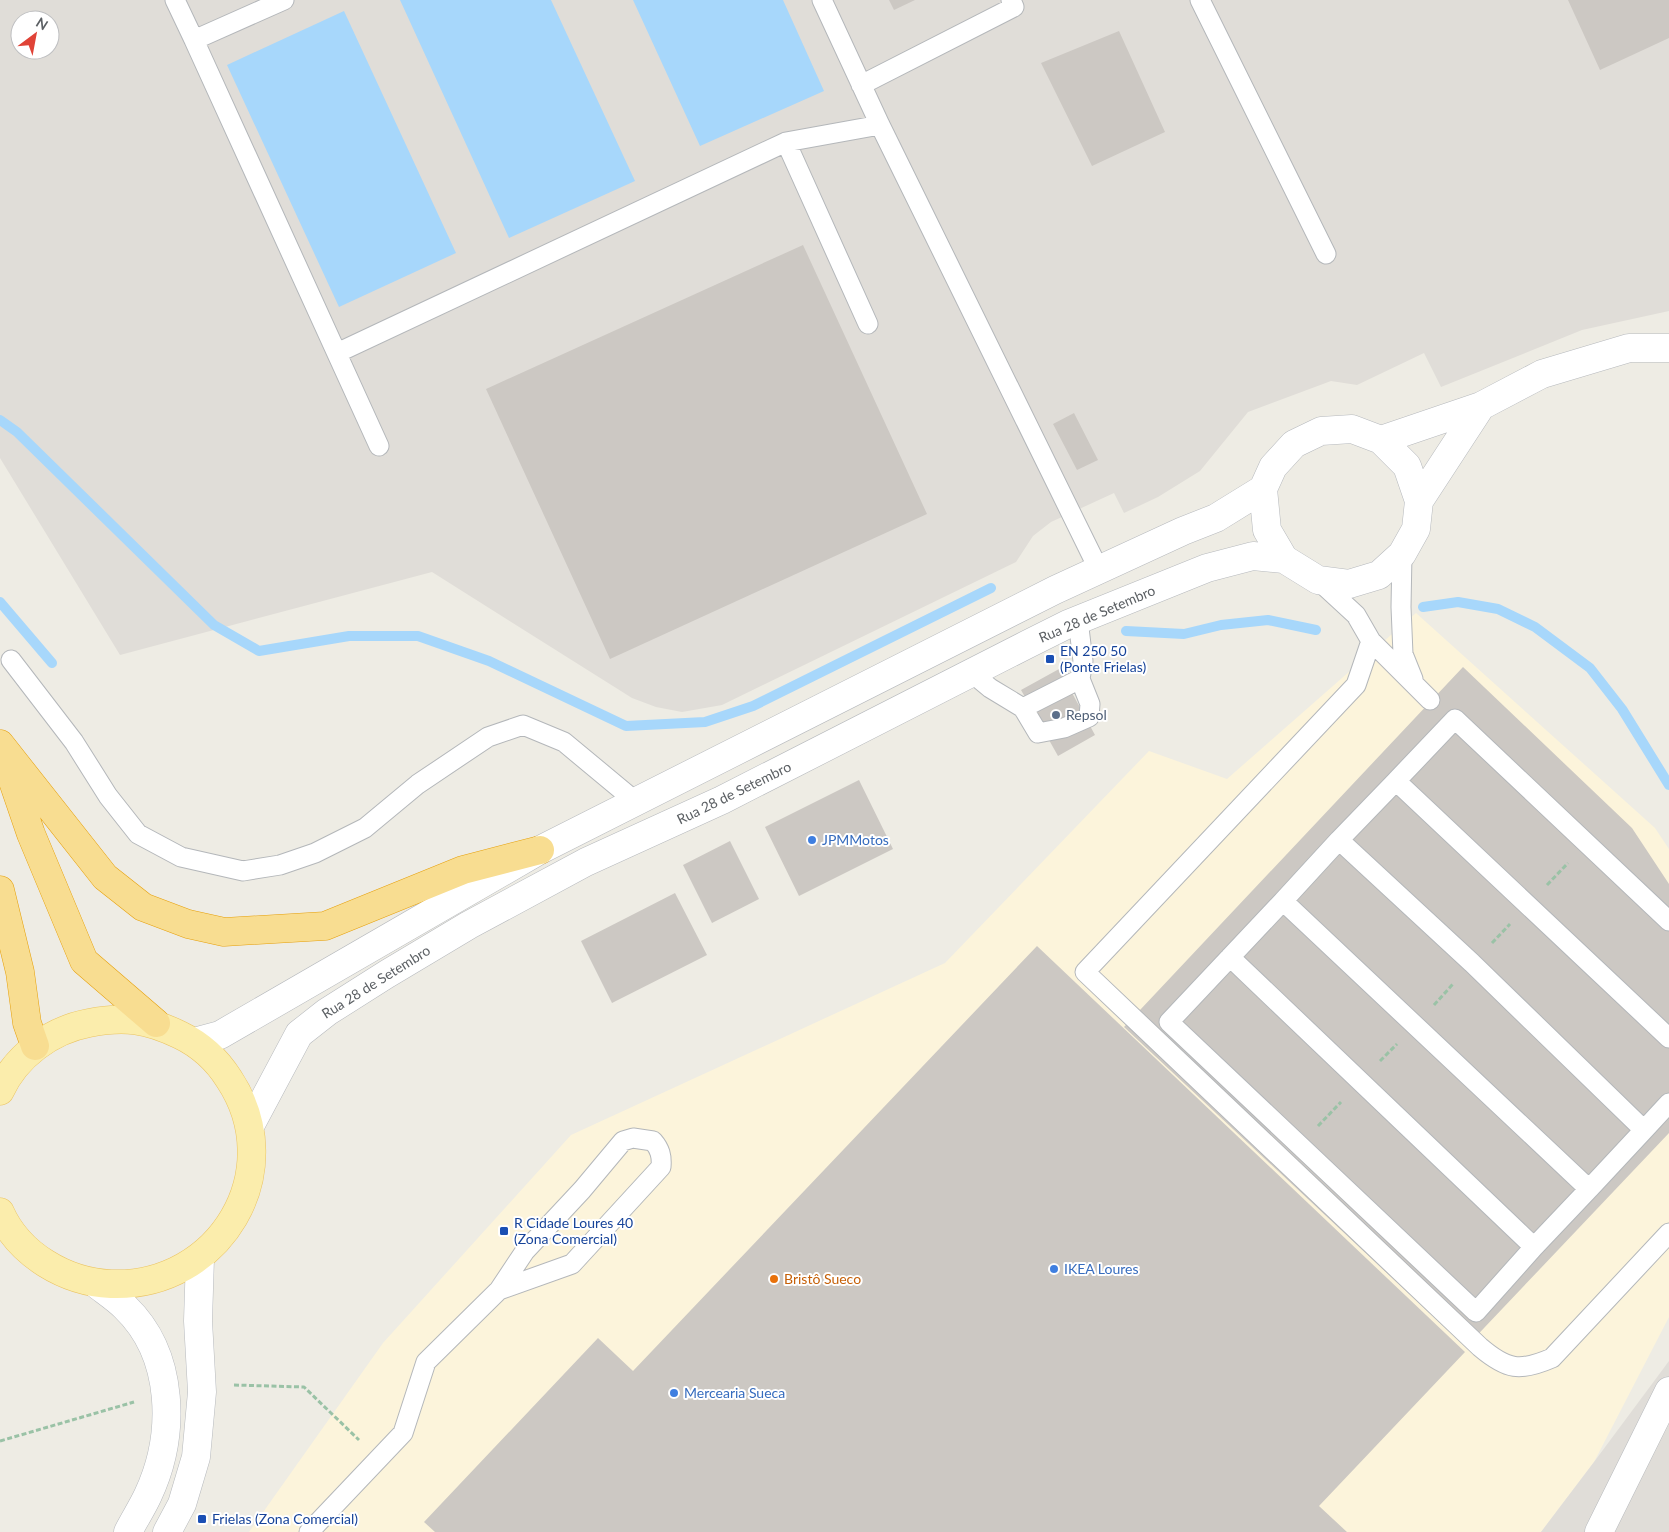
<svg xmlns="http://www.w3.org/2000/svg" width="1669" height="1532" font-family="Lato,sans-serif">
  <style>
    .commercial { fill: #fcf4db }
    .industrial { fill: #e0ddd8; fill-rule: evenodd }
    .water { fill: #a7d7fb }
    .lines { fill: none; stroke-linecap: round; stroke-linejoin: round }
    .stream { stroke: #a7d7fb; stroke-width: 10 }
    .building { fill: #ccc8c3 }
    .lane-casing { stroke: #b4b7ba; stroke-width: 21 }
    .secondary-casing { stroke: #b6b9bd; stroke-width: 29 }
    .primary-casing { stroke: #eac361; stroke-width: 29 }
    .highway-casing { stroke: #e6a00b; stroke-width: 29 }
    .path { stroke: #9ac2a6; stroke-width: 3; stroke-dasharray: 5 2.5; stroke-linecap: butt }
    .lane { stroke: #fff; stroke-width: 19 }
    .secondary { stroke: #fff; stroke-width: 28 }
    .primary { stroke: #fbedac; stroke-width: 28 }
    .highway { stroke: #f8dd91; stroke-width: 28 }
    .transit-dot { fill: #1a4fb4; stroke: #fff; stroke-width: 2 }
    .service-dot { fill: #5c6f8a; stroke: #fff; stroke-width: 2 }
    .shop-dot { fill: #3f7fe0; stroke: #fff; stroke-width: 2 }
    .food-dot { fill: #e8710a; stroke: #fff; stroke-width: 2 }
    .labels { text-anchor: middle; stroke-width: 4; stroke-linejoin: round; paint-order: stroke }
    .street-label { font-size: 14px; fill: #5c6064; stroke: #fff }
    .transit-label { font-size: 14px; fill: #164399; stroke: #fff; text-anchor: start }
    .service-label { font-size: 14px; fill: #4e5e75; stroke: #fff; text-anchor: start }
    .shop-label { font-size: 14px; fill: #366cbe; stroke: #fff; text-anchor: start }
    .food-label { font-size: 14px; fill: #c56008; stroke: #fff; text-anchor: start }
  </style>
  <rect width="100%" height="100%" fill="#eeece4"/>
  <path class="commercial" d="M1416,613l239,215 14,21v468l-75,145 -53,70h-1292l134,-189 188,-208 374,-172 204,-212 78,28z"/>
  <path class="industrial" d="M0,0h1669v311l-87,19 -141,57 -17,-34 -67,32 -26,-4 -83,31 -48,59 -42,26 -34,16 -10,-20 -63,29 -18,14 -17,26 -294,143 -40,7 -26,-5 -24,-9 -200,-126 -312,83 -120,-197zM20,20h30v30h-30z
    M1669,1361v171h-128l53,-70z"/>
  <path class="water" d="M400,0h151l84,181 -126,57z
    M633,0h150l41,91 -124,55z
    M344,11l112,242 -117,54 -112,-242z"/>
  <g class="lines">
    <path class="stream" d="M0,420l17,12 197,193 45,26 90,-15h69l71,25 137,65 79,-4 48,-16 238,-118
      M0,602l52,61
      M1423,607l35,-5 40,7 37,18 55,41 32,41 47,76
      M1126,631l58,3 37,-9 47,-5 48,10"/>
  </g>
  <path class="building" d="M889,0h26l-21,10z
    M1568,0h101v38l-69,32z
    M1119,31l46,101 -73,34 -51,-103z
    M803,245l124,269 -317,145 -124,-270z
    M1074,413l24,47 -21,10 -24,-46z
    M1463,667l169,161 37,56v249l-203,214 -342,-320z
    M1059,669l36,66 -37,21 -37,-66z
    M859,780l34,69 -94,47 -34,-69z
    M730,841l29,58 -47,24 -29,-58z
    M675,893l32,62 -95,48 -31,-62z
    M1037,946l428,406 -146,154 28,26h-912l-11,-10 174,-184 35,33z"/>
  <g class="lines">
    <defs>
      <path id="lane" d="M175,0l19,40 90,-40
        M822,0l58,125 219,445
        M1200,0l126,254
        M194,40l185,406
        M861,85l153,-78 -3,-7
        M786,142l82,182
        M337,353l449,-211 94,-17
        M1402,554l-1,53 2,47 10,25
        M1318,580l38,35 15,26 59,59
        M1371,641l-15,44 -271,287 395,375c27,23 40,25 72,11l117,-125
        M11,660l63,82 34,54 30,38 43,23 62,14 37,-6 35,-12 50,-25 53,-44 70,-47 35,-12 41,17 71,59
        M972,673l18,15 33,20 57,-29 3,-18 -5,-41
        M1023,708l15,25 26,-5 25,-11 1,-13 -10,-25
        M1396,781l59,-62 214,202
        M1283,901l56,-61
        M1230,957l304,290 -58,65 -307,-290 114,-121 306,288 55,-59 -172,-167 -133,-123 57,-59 273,257
        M1644,1130l25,-27
        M1534,1247l55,-58
        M309,1532l94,-99 23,-71 73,-72 26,-39 57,-61 41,-49 10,-3 20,3c7,8 9,15 8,26l-89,97 -73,26"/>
      <path id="secondary" d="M1381,440l100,-34 61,-32 87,-26h40
        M1263,489l4,41 17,29
        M1419,501l62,-95
        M194,1042l26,-7 320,-185 515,-260 128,-59 33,-13 47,-29 10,-22 21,-23 27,-13 31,-2 29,11 26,26 12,35 -3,28 -14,25 -23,21 -30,9 -31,-4 -34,-21 -31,-3 -46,12 -139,56 -40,20 -306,156 -136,62 -117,63 -82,49 -60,38 -28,22 -49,92
        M95,1283c10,8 21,15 30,24 50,48 51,128 23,188 -6,13 -14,25 -20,37
        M167,1532l15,-28 14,-47 6,-65 -4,-71 2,-63
        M1599,1532l70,-141"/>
      <path id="primary" d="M0,1091c16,-35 51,-61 89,-68 35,-7 58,-4 91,12 21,10 37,25 49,44 61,92 -9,209 -118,205 -45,-2 -92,-29 -111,-72"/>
      <path id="highway" d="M0,744l105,133 38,30 45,17 36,8 101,-6 138,-56 77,-20
        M8,767l23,67 53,127 72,62
        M0,890l20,82 7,51 8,23"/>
    </defs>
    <use href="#lane" class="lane-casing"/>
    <use href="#secondary" class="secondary-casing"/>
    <use href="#primary" class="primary-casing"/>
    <use href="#highway" class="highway-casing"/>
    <path class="path" d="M1547,885l21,-22
      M1492,943l18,-19
      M1434,1005l19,-21
      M1380,1061l17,-17
      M1318,1126l23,-24
      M234,1385l70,2 55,53
      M0,1441l134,-39"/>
    <use href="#lane" class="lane"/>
    <use href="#secondary" class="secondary"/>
    <use href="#primary" class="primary"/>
    <use href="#highway" class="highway"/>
  </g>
  <g class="transit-dot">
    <rect x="1045" y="654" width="10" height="10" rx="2.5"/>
    <rect x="499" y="1226" width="10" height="10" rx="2.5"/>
    <rect x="197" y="1514" width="10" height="10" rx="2.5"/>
  </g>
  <circle class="service-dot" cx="1056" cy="715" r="5"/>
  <g class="shop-dot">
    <circle cx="812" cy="840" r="5"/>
    <circle cx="1054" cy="1269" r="5"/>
    <circle cx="674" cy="1393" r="5"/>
  </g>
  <circle class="food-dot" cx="774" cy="1279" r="5"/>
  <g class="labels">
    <g class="street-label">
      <text transform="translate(1097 614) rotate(-23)" y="5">Rua 28 de Setembro</text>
      <text transform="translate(734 793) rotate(-26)" y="5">Rua 28 de Setembro</text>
      <text transform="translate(376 982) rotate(-32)" y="5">Rua 28 de Setembro</text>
    </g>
    <g class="transit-label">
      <text x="1060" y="656">EN 250 50<tspan x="1060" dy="16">(Ponte Frielas)</tspan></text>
      <text x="514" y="1228">R Cidade Loures 40<tspan x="514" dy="16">(Zona Comercial)</tspan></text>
      <text x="212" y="1524">Frielas (Zona Comercial)</text>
    </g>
    <g class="service-label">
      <text x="1066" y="720">Repsol</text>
    </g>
    <g class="shop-label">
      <text x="822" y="845">JPMMotos</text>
      <text x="1064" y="1274">IKEA Loures</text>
      <text x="684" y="1398">Mercearia Sueca</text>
    </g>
    <g class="food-label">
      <text x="784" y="1284">Bristô Sueco</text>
    </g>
  </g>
  <g transform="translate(35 35) rotate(32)"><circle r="24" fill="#ffffff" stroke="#bebfc1"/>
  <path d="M0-4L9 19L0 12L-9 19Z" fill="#e04337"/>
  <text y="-8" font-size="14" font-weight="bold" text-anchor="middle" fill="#5c6064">N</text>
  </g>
</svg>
